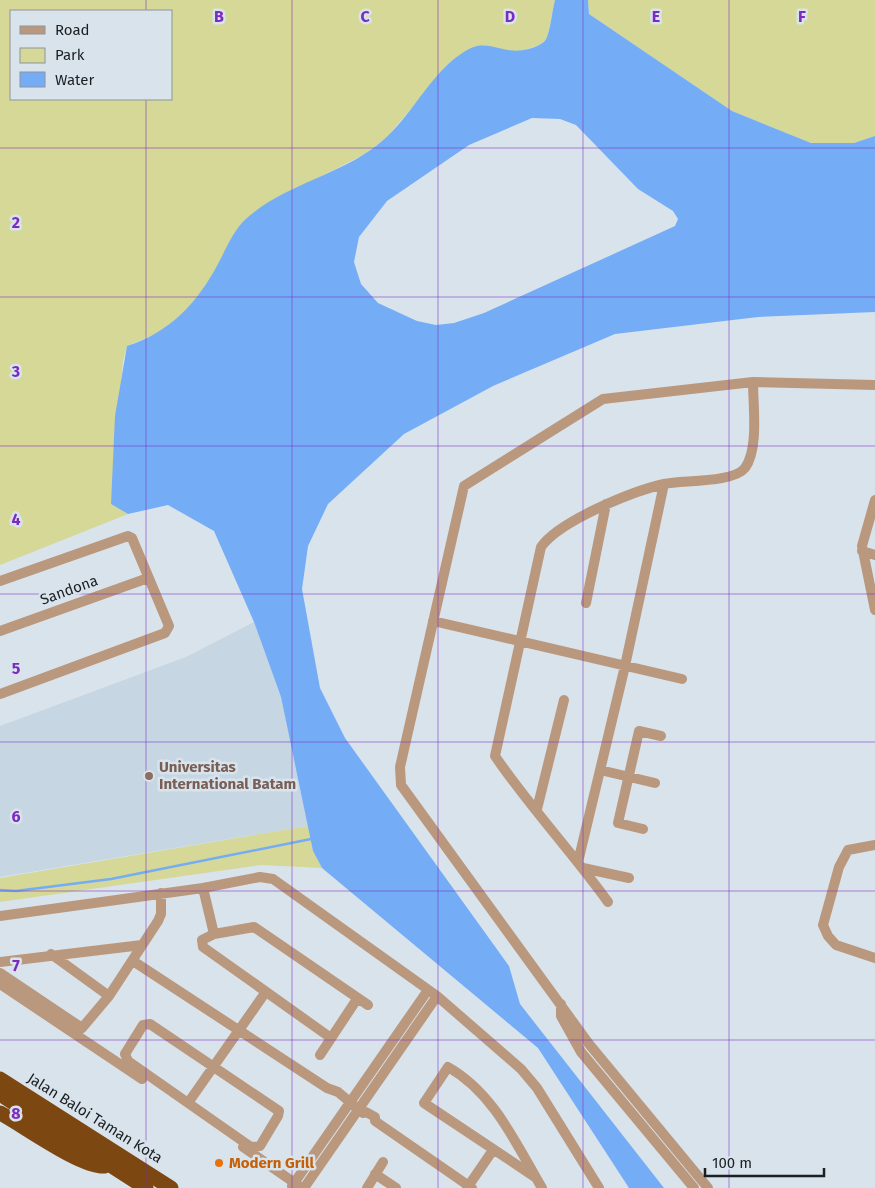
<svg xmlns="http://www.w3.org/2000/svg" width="875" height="1188" font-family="'Fira Sans',sans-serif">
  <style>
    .built { fill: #c6d6e3 }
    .green { fill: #d5d896; fill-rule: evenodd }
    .water { fill: #74adf5; fill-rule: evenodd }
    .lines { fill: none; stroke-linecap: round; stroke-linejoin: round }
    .stream { stroke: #74adf5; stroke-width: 2.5 }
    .minor { stroke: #ba987e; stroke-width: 10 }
    .highway { stroke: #7c4710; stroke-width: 15 }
    .grid { fill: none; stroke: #7b2cbf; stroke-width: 1; stroke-opacity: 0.55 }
    .education-dot { fill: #8d6e63; stroke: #d9e3ec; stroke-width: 2 }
    .food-dot { fill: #e8710a; stroke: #d9e3ec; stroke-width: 2 }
    .labels { text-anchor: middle; stroke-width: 5; stroke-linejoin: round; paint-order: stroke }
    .street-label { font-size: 15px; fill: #1b1f22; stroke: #d9e3ec }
    .education-label { font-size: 15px; font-weight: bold; fill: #785e54; stroke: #d9e3ec; text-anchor: start }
    .food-label { font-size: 15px; font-weight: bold; fill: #c56008; stroke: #d9e3ec; text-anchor: start }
    .grid-label { font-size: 16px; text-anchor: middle; font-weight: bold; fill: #7b2cbf; stroke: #d9e3ec; stroke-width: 5; stroke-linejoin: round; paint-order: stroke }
  </style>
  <rect width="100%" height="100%" fill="#d9e3ec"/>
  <path class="built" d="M254,622l27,75 27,129 -308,51v-151l186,-69z"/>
  <path class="green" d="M0,0h555l-8,38 -7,7 -22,7 -42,-5 -23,13 -68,79 -22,16 -45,23 -84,56 -24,46 -12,18 -18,19 -18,14 -35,15 -4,15 -12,143 17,10 -128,51zM11,11h160v88h-160z
    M588,0h287v136l-21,7h-43l-79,-32 -143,-97z
    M308,826l5,25 9,17 -61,-3 -261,37v-24z"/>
  <path class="water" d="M555,0h33l1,14 143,97 79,32h43l21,-7v176l-117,5 -143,17 -122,52 -89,48 -76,70 -20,42 -6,43 18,99 25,50 164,228 11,38 144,184h-35l-91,-140 -216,-180 -9,-17 -32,-154 -27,-75 -40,-91 -46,-26 -40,9 -17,-10 4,-88 12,-70c44,-14 71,-44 92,-84 8,-15 15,-33 28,-44 37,-33 90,-42 129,-72 31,-23 48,-62 78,-87 7,-5 14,-11 23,-13 19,-3 30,10 55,2 6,-2 13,-5 15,-11 4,-11 5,-25 8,-37zM532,118l28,1 16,6 62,64 35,22 5,8 -3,7 -191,87 -30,10 -18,2 -19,-4 -39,-18 -17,-19 -7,-22 5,-25 28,-36 82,-56z"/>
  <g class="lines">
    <path class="stream" d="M0,890l16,1 95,-12 200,-40"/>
    <path class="minor" d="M875,500l-13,46 13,64
      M862,551l13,4
      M0,581l128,-45 4,2 37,88 -4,7 -165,61
      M586,603l20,-99
      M433,621l249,58
      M0,631l148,-53
      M600,770l55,13
      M537,809l27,-109
      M643,829l-25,-6 21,-92 22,5
      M875,845l-27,5 -9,17 -16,58 5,11 8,9 39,13
      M578,862l47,-196 39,-182
      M583,868l46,10
      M203,888l11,46
      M608,902c-36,-50 -79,-96 -113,-146l46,-209c18,-26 92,-56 123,-63 19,-4 69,-1 81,-16 14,-19 8,-63 8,-86
      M0,916l203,-28 57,-11 13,2 164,117 84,73 16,19 62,100
      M51,954l58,42
      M133,961l194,127 11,4 25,21 3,-1 9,5v4l97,67
      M0,962l142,-17
      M0,973l82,55 27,-32 49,-75 3,-7v-21
      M0,984l142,95
      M561,1004v12l20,36 113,136
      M150,1024l129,87 -1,5 -18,30 -9,1 -123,-86 -3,-7 18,-29z
      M331,1038l-128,-91 -1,-7 12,-6 40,-7 114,78
      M320,1055l37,-56
      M188,1103l77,-110
      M243,1147l59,41
      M375,1174l21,14
      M535,1177l-111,-74 24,-36c46,26 68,77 94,121
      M292,1186l136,-196
      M304,1188l133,-192
      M367,1188l16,-26
      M467,1188l26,-38
      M708,1188l-119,-144 -188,-259 -1,-18 64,-281 139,-87 150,-17 122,3"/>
    <path class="highway" d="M0,1079l171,109
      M0,1094l146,94
      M0,1113c23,12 81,55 105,53"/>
  </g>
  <path class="grid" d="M146,0v11M292,0v1188M438,0v1188M583,0v1188M729,0v1188M146,99v1089M0,148h875M0,297h875M0,446h875M0,594h875M0,742h875M0,891h875M0,1040h875"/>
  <circle class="education-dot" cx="149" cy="776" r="5"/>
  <circle class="food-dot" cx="219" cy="1163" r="5"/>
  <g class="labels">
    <g class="street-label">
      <text transform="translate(69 590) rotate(-20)" y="5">Sandona</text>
      <text transform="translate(95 1118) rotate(32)" y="5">Jalan Baloi Taman Kota</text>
    </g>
    <g class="education-label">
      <text x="159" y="772">Universitas<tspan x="159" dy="17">International Batam</tspan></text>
    </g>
    <g class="food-label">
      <text x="229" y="1168">Modern Grill</text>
    </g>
  </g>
  <g class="grid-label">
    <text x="219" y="22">B</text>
    <text x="365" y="22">C</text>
    <text x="510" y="22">D</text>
    <text x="656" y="22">E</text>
    <text x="802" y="22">F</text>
    <text x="16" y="228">2</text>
    <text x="16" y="377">3</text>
    <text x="16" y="525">4</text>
    <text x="16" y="674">5</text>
    <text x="16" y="822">6</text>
    <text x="16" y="971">7</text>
    <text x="16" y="1119">8</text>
  </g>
  <rect x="10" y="10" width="162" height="90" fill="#d9e3ec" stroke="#8d959b"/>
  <rect x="20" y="26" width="25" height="8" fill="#ba987e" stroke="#8d959b"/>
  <text x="55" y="35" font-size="15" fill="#1b1f22">Road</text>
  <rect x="20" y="48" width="25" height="15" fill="#d5d896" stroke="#8d959b"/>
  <text x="55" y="60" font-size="15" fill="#1b1f22">Park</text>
  <rect x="20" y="72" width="25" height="15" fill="#74adf5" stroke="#8d959b"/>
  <text x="55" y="85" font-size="15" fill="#1b1f22">Water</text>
  <path d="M705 1168v8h119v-8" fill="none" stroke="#1b1f22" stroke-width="2.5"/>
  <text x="712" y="1168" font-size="15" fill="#1b1f22" stroke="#d9e3ec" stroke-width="4" paint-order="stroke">100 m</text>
</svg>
